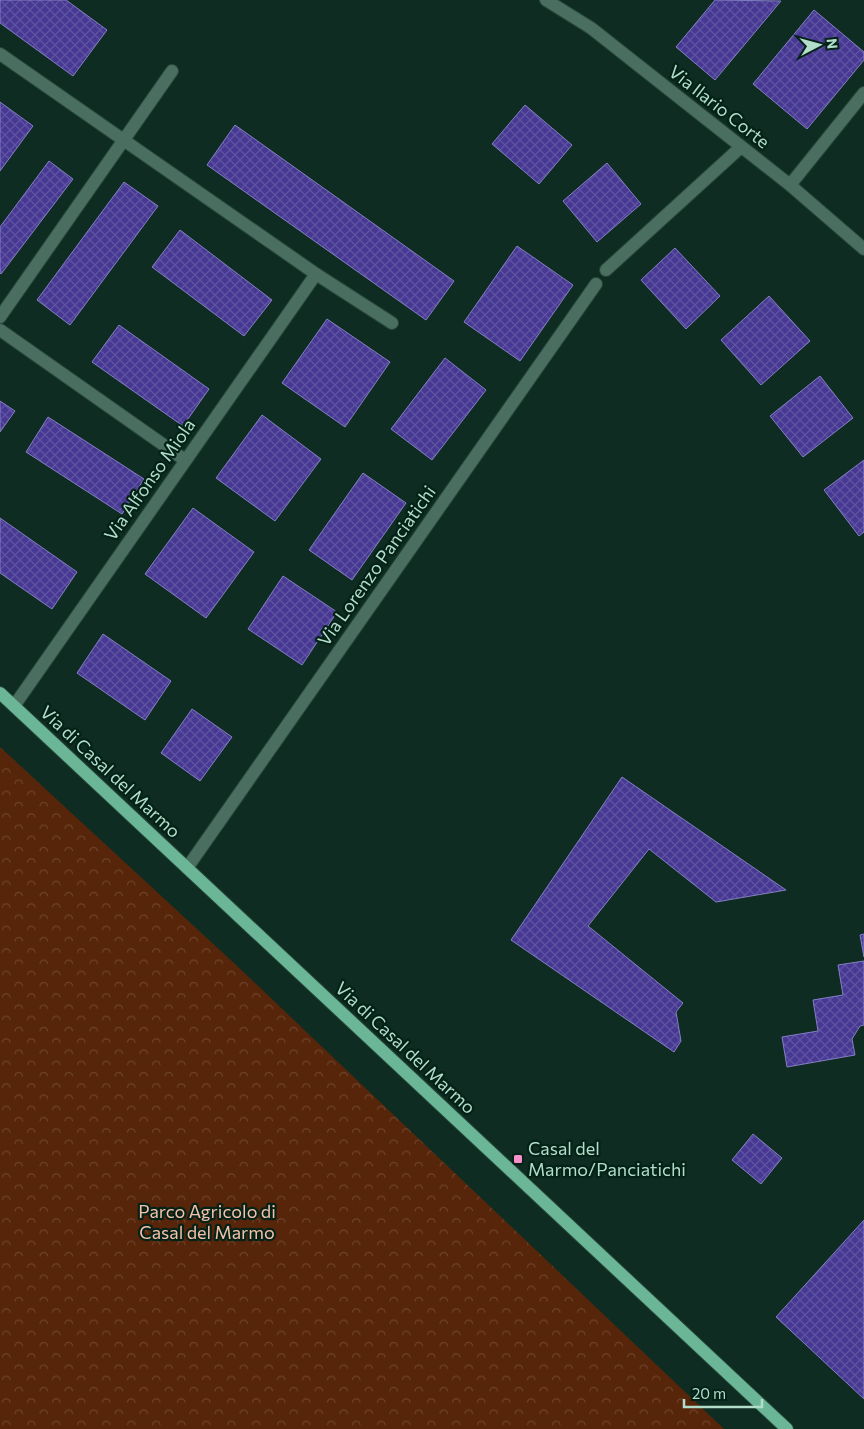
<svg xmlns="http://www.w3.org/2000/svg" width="864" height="1429" font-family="Commissioner,sans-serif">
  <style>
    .park { fill: url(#park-crowns) }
    .building { fill: url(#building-cross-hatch); stroke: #847fc5 }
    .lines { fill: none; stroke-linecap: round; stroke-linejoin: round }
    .minor-casing { stroke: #28483c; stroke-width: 14 }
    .major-casing { stroke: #28483c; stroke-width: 14 }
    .minor { stroke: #4a6e5f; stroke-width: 12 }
    .major { stroke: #6ab697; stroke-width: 12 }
    .poi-dot { fill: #f890ca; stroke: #042217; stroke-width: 2 }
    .labels { text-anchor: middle; stroke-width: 4.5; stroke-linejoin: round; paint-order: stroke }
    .street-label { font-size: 18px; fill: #b2ddca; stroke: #042217 }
    .poi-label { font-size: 18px; fill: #b2ddca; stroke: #042217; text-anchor: start }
    .park-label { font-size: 18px; fill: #f6c1a9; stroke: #042217 }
  </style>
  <defs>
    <pattern id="park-crowns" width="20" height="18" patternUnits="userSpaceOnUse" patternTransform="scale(1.25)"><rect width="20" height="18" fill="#57250a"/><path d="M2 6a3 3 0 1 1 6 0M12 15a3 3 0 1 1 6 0" fill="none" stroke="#6d442c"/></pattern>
    <pattern id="building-cross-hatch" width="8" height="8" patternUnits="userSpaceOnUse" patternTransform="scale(1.25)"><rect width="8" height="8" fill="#473893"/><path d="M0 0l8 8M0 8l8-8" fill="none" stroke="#5f54a1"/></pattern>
  </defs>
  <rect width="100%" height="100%" fill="#0e2c21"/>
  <path class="park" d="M0,747l236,218 488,464h-724z"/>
  <path class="building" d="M0,0h66l41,30 -34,46 -73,-53z
    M715,0l66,1 -66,79 -39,-33z
    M814,10l50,42v8l-57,69 -54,-45z
    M0,102l33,24 -33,45z
    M525,105l47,40 -33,39 -47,-40z
    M235,125l219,156 -28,39 -219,-155z
    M49,161l24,18 -72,95 -1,-1v-46z
    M607,163l34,41 -44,38 -34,-41z
    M124,182l34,24 -88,119 -33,-25z
    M180,230l92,70 -28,36 -92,-69z
    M517,246l56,39 -53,76 -56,-39z
    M675,248l45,48 -34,33 -45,-49z
    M769,296l41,45 -49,44 -40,-45z
    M327,319l63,43 -45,65 -63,-44z
    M119,325l90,64 -26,37 -91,-64z
    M445,358l41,32 -54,70 -41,-31z
    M820,376l33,42 -50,39 -33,-41z
    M0,401l15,10 -15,21z
    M262,415l59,44 -46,62 -59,-43z
    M48,417l96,62 -22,35 -96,-62z
    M864,460v72l-5,4 -35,-46z
    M363,473l43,30 -54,77 -43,-30z
    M193,508l61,44 -48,66 -61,-44z
    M0,518l77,54 -25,37 -52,-36z
    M283,576l54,36 -35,53 -54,-36z
    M103,634l68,47 -26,39 -68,-47z
    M192,709l40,28 -32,44 -39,-28z
    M622,777l164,113 -70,12 -67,-53 -61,77 95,77 -7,9 5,29 -7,11 -163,-112z
    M864,934v23l-4,-22z
    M864,961v64l-4,1 -8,13 3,16 -68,12 -5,-30 36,-6 -5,-31 30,-5 -5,-30z
    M753,1134l29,24 -21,26 -29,-24z
    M864,1220v179l-88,-82z"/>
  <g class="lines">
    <defs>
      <path id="minor" d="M546,0l45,28 199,157 74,64
        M0,54l316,220 -302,432
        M790,185l74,-92
        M606,270l135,-123
        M316,274l76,49
        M0,317l172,-246
        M0,330l185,130
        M187,868l409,-584"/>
      <path id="major" d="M0,693l787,736"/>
    </defs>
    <use href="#minor" class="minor-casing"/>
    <use href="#major" class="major-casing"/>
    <use href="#minor" class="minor"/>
    <use href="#major" class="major"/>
  </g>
  <rect class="poi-dot" x="513" y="1154" width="10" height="10" rx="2.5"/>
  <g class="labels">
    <g class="street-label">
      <text transform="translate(719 107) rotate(38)" y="6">Via Ilario Corte</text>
      <text transform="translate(150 480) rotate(-55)" y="6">Via Alfonso Miola</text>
      <text transform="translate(377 566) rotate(-55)" y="6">Via Lorenzo Panciatichi</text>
      <text transform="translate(110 772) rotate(43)" y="6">Via di Casal del Marmo</text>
      <text transform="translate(405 1048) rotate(43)" y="6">Via di Casal del Marmo</text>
    </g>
    <g class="poi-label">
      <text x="528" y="1155">Casal del<tspan x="528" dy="21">Marmo/Panciatichi</tspan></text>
    </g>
    <g class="park-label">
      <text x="207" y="1218">Parco Agricolo di<tspan x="207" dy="21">Casal del Marmo</tspan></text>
    </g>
  </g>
  <g transform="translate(819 45) rotate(84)" stroke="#042217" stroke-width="4" paint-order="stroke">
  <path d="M0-4L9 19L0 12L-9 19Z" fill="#b2ddca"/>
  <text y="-8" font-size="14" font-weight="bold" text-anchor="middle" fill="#b2ddca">N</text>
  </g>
  <path d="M684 1399v8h78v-8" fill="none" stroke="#b2ddca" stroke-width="2.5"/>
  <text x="692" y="1399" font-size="15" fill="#b2ddca" stroke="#042217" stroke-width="4" paint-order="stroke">20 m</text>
</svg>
